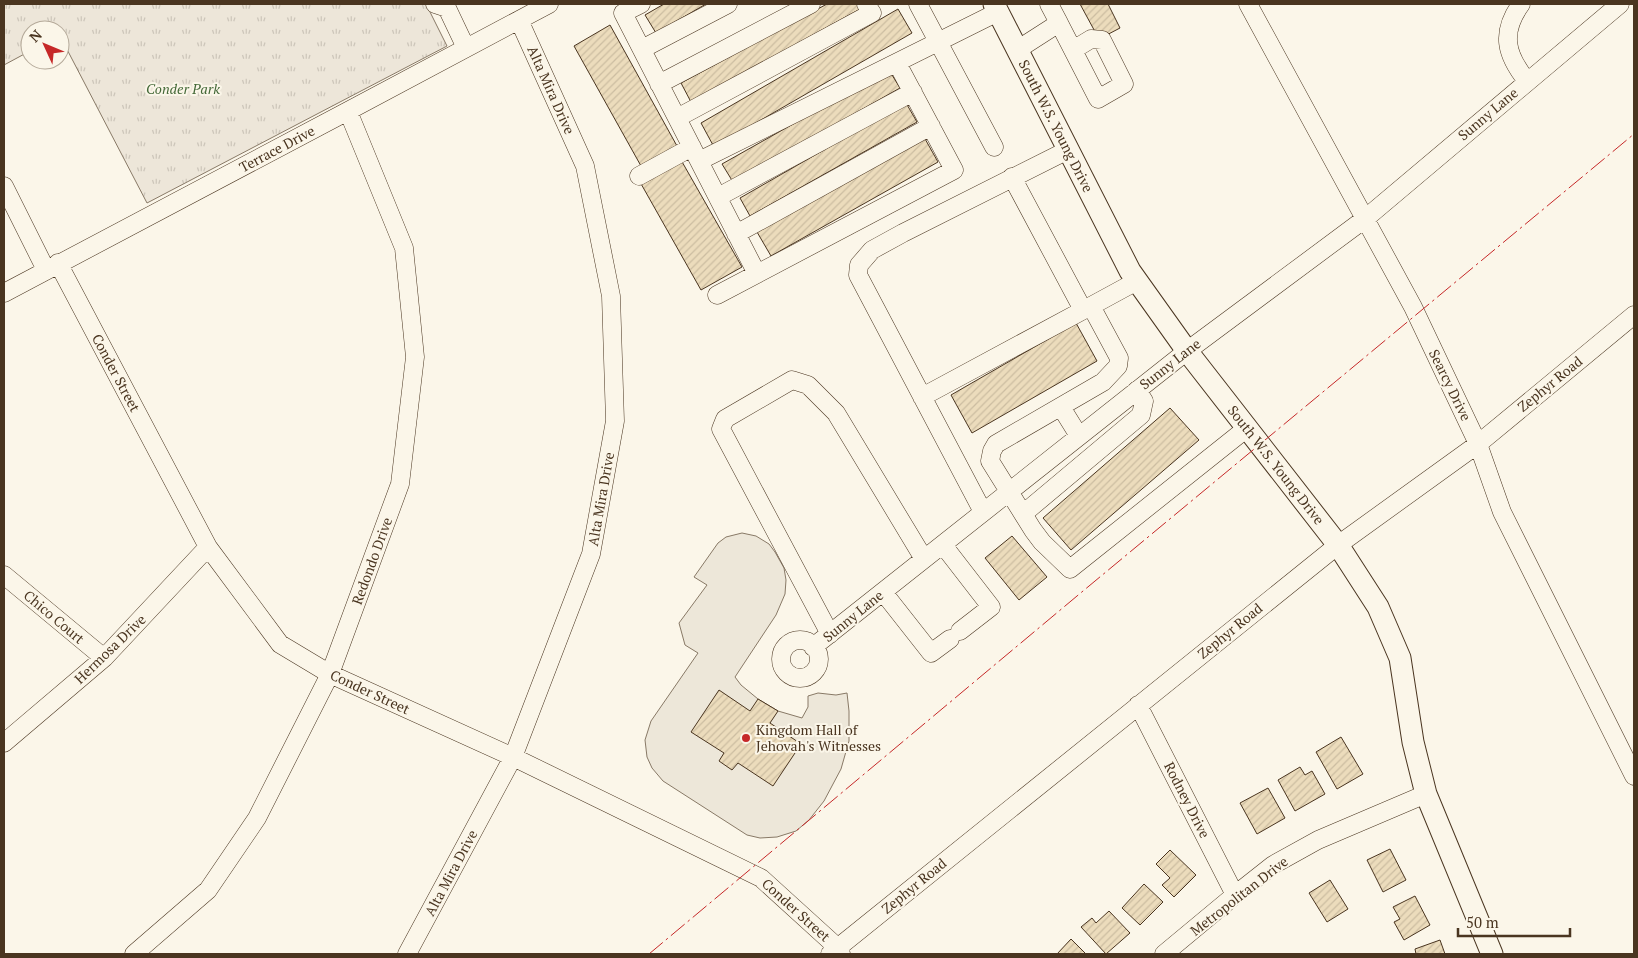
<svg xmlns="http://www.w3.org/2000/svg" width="1638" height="958" font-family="'PT Serif',serif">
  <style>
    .park { fill: url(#park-tufts); stroke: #887966 }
    .parking { fill: #ede7d9; stroke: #887966 }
    .building { fill: url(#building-hatch); stroke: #4a3520 }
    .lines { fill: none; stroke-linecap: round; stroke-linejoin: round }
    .minor-casing { stroke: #4a3520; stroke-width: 19 }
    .major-casing { stroke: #4a3520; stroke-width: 23 }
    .minor { stroke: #fbf6e9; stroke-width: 18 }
    .major { stroke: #fbf6e9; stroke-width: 21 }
    .power { stroke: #c62828; stroke-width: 1; stroke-dasharray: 18 4 2.5 4; stroke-linecap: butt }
    .poi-dot { fill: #c62828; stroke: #fbf6e9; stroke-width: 2 }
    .labels { text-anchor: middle; stroke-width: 4; stroke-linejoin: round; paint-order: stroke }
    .park-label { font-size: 14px; font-style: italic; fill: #436837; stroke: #fbf6e9 }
    .street-label { font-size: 14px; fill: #4a3520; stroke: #fbf6e9 }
    .poi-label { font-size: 14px; fill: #4a3520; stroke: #fbf6e9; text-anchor: start }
  </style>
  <defs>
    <pattern id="park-tufts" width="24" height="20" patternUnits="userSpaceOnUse" patternTransform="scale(1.25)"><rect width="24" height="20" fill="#ede6d9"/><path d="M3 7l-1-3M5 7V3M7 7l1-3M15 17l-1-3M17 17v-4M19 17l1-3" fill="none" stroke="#cdc6ba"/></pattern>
    <pattern id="building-hatch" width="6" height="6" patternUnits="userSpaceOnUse" patternTransform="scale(1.25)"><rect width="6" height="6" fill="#ecdcbc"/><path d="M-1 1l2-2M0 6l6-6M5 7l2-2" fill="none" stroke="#ccbda1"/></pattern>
  </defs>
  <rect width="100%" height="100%" fill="#fbf6e9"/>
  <path class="park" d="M4,4h422l21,42 -300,157 -87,-167v-6h-30v21l-26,14z"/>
  <path class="parking" d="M742,533l14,3 13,8 6,8 9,16 2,12 -1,14 -9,21 -41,62 6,8 17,14 20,12 24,7 6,-11v-11l10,-3 18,2 11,-2 2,18v30l-8,28 -17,32 -15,19 -13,11 -19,6 -17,1 -13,-3 -84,-54 -11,-13 -5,-11 -2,-17 6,-19 47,-68 -13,-8 -6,-22 28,-38 -13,-8 24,-34 8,-6z"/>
  <path class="building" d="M664,4h42l-50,29 -11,-18z
    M827,4h30l3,5 -169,93 -10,-19z
    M1080,4h28l12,24 -21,11z
    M898,9l14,24 -198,114 -13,-24z
    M610,25l67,121 -36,20 -67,-120z
    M889,70l11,18 -167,94 -11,-18z
    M906,103l11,19 -167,94 -10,-18z
    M924,137l14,25 -167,94 -14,-24z
    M681,160l61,107 -41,23 -61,-108z
    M1076,323l21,38 -125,72 -21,-38z
    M1170,408l29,32 -128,110 -28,-32z
    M1012,536l35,41 -28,23 -34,-42z
    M719,690l31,21 8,-12 20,12 -8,12 31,21 -28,42 -35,-23 -6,7 -13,-9 5,-8 -33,-21z
    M1341,737l22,37 -26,15 -21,-37z
    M1300,767l5,8 7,-4 13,23 -30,17 -17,-31z
    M1268,788l17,30 -28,16 -17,-31z
    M1390,849l16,31 -23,12 -16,-32z
    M1170,850l26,25 -22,22 -12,-12 8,-7 -14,-14z
    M1330,880l18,29 -21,13 -18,-29z
    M1144,884l19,18 -23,23 -18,-17z
    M1415,896l15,29 -26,15 -10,-18 6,-3 -7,-12z
    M1109,911l21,22 -24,21 -25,-27 11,-9 4,5z
    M1071,939l15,15h-29z
    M1440,940l5,14h-29l-1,-5z"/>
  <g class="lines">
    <defs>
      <path id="minor" d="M435,4l12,4 19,40
        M641,4l-18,9 76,148 299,-149
        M918,4l76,143
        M1049,4l10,19
        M1248,4l165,303 65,137 24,68 132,264
        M1521,4c-21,29 -15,51 6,77
        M642,49l86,-45
        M1017,50l42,-27 39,76 26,-15 -22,-44 -11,-1 -18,11
        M659,84l152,-80
        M677,118l195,-105 -6,-9
        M699,161l58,113
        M639,176l53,-29
        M1012,177l71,133
        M4,186l42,84
        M718,197l195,-105
        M736,234l195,-108
        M58,263l150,284 72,97 50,30 183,83 248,121 77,70 3,6
        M1137,281l-46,25 28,52 -1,8 -15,16 -107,62 -4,7 -2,10 43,69 9,12 28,27 177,-141
        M4,293l344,-182 201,-107
        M717,295l237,-125 -57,-107
        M922,397l169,-91
        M1061,407l18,29
        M983,512l-125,-237 1,-10 13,-15 31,-17 165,-83
        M1023,514l118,-99 3,-14 -7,-11
        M943,545l48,62 -31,24
        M4,575l100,83
        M883,592l48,61 19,-14
        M830,634l-109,-205 4,-10 67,-39 16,5 28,28 88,146
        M781 659a19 19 0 1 1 38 0a19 19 0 1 1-38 0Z
        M813,647l374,-296 179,-133 254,-214
        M1138,705l97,190
        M4,743l100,-85 104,-111
        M134,954l74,-64 49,-72 73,-144 70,-190 15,-127 -11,-109 -56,-137
        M407,954l106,-197 78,-203 24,-133 -4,-125 -26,-130 -66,-146
        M830,954l508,-409 140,-101 156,-129
        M1164,954l71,-59 38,-30 45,-25 108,-46"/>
      <path id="major" d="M994,4l136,267 57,80 151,194 40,62 22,51 13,84 13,52 66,160"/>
    </defs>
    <use href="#minor" class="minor-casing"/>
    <use href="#major" class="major-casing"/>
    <use href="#minor" class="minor"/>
    <use href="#major" class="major"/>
    <path class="power" d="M649,954l434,-363 551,-457"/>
  </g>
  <circle class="poi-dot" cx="746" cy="738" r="5"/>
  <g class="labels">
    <g class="park-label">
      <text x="183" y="94">Conder Park</text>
    </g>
    <g class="street-label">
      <text transform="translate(551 90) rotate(66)" y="5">Alta Mira Drive</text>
      <text transform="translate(1488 114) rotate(-40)" y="5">Sunny Lane</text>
      <text transform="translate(1056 126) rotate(63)" y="5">South W.S. Young Drive</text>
      <text transform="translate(277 149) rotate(-28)" y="5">Terrace Drive</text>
      <text transform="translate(1170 364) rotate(-38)" y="5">Sunny Lane</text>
      <text transform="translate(116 373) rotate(62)" y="5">Conder Street</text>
      <text transform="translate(1550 384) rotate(-39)" y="5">Zephyr Road</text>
      <text transform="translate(1450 385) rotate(64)" y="5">Searcy Drive</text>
      <text transform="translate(1276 465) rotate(52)" y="5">South W.S. Young Drive</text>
      <text transform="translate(601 499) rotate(-80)" y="5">Alta Mira Drive</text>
      <text transform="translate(372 561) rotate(-70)" y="5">Redondo Drive</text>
      <text transform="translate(853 616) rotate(-39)" y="5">Sunny Lane</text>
      <text transform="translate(54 617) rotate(40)" y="5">Chico Court</text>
      <text transform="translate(1230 631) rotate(-39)" y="5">Zephyr Road</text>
      <text transform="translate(110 649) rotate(-44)" y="5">Hermosa Drive</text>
      <text transform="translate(370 692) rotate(25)" y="5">Conder Street</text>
      <text transform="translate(1187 800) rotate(63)" y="5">Rodney Drive</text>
      <text transform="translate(451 873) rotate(-62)" y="5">Alta Mira Drive</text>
      <text transform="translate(914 886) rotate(-39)" y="5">Zephyr Road</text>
      <text transform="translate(1239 896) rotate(-38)" y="5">Metropolitan Drive</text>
      <text transform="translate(796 910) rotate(42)" y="5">Conder Street</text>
    </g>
    <g class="poi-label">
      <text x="756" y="735">Kingdom Hall of<tspan x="756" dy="16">Jehovah's Witnesses</tspan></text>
    </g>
  </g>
  <rect width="1638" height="958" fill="none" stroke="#4a3520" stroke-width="10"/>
  <g transform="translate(45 45) rotate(314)"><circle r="24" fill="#fbf6e9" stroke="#b4a999"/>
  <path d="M0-4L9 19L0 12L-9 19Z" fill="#c62828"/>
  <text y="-8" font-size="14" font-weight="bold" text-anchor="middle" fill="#4a3520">N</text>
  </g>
  <path d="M1458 928v8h112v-8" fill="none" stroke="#4a3520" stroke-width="2.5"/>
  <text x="1466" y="928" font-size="15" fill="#4a3520" stroke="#fbf6e9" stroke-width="4" paint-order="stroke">50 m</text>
</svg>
